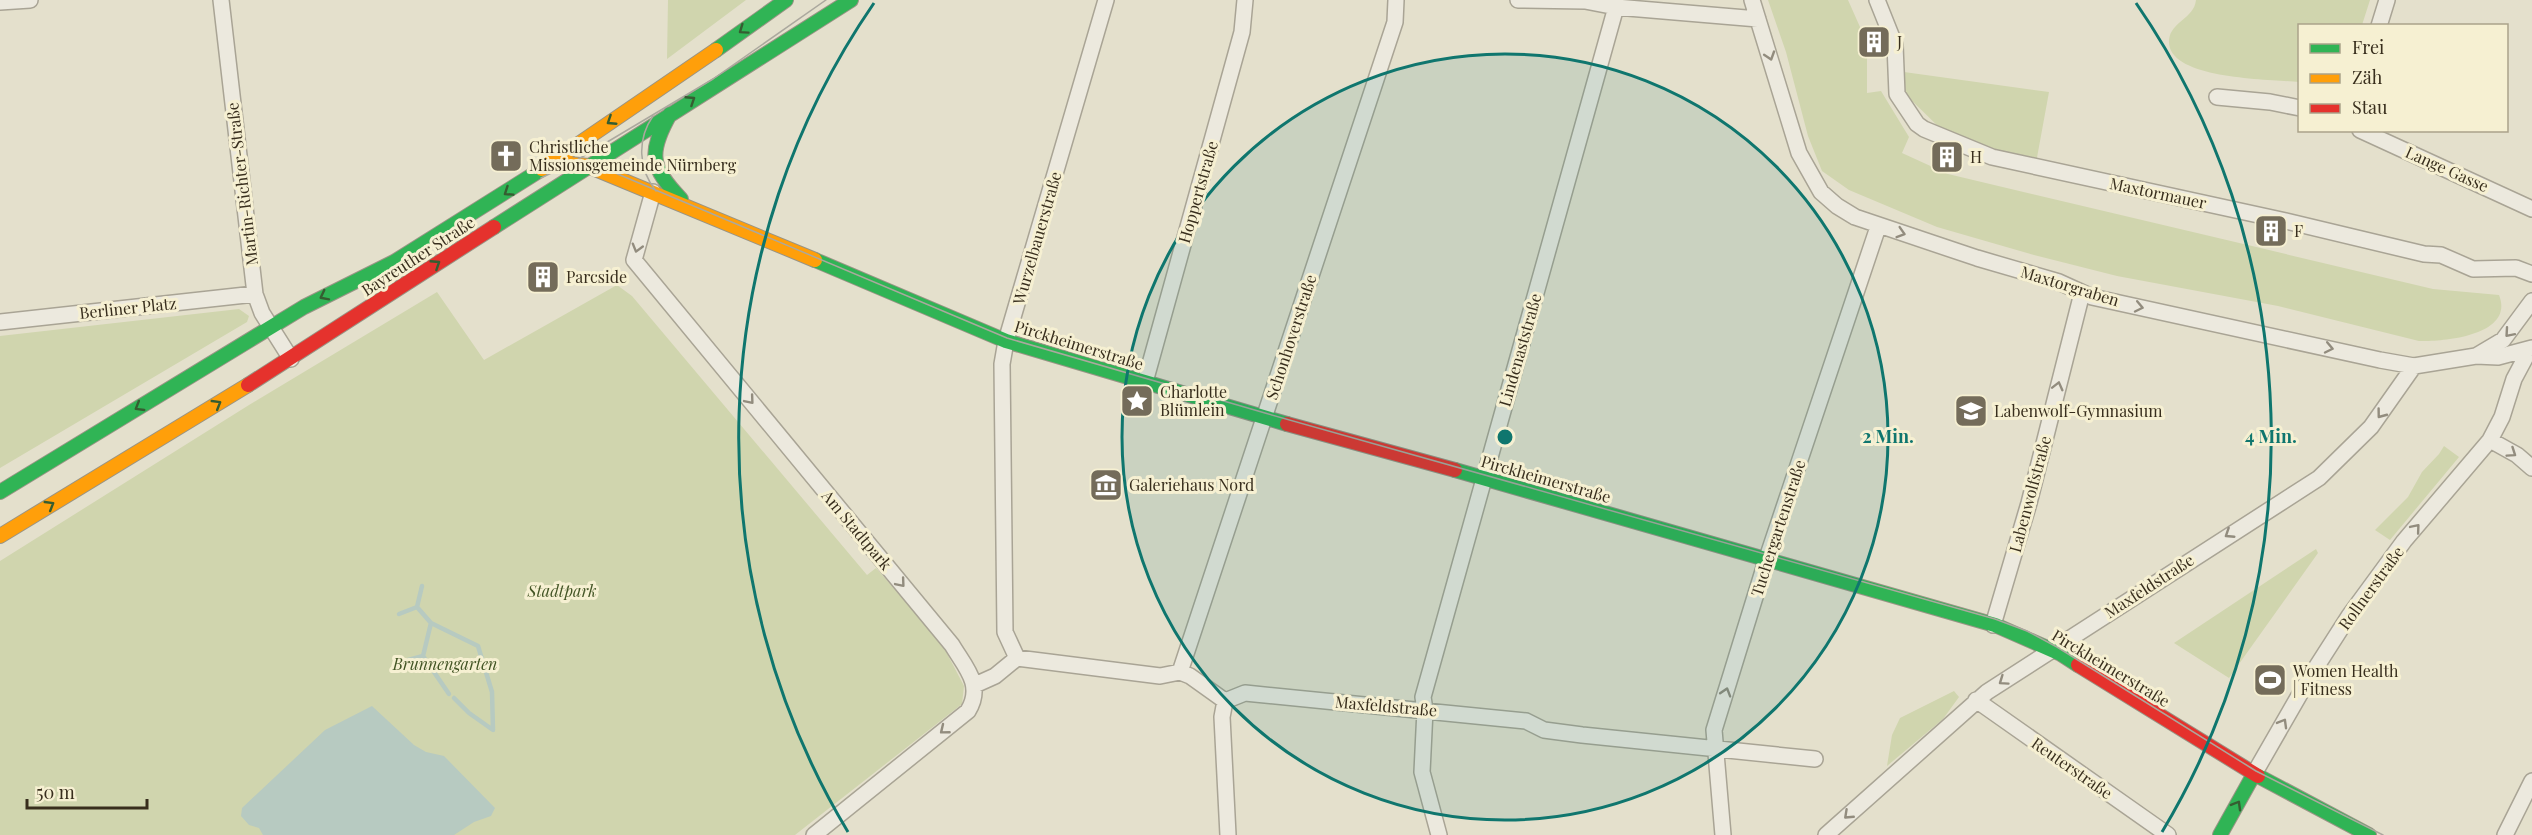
<svg xmlns="http://www.w3.org/2000/svg" width="2532" height="835" font-family="'Playfair Display',serif">
  <style>
    .green { fill: #d0d5ae }
    .water { fill: #b7cac1 }
    .lines { fill: none; stroke-linecap: round; stroke-linejoin: round }
    .stream { stroke: #b7cac1; stroke-width: 4.5 }
    .street-casing { stroke: #a9a495; stroke-width: 18 }
    .fast-casing { stroke: #999485; stroke-width: 16 }
    .slow-casing { stroke: #999485; stroke-width: 16 }
    .jam-casing { stroke: #999485; stroke-width: 16 }
    .street { stroke: #ece9de; stroke-width: 15 }
    .fast { stroke: #30b455; stroke-width: 14 }
    .slow { stroke: #ff9f0a; stroke-width: 14 }
    .jam { stroke: #e5322d; stroke-width: 14 }
    .tram { stroke: #aba89e; stroke-width: 1.5 }
    .oneway { stroke: #355d31 }
    .oneway2 { stroke: #928c7e }
    .ring { fill: none; stroke: #0f766e; stroke-width: 3 }
    .labels { text-anchor: middle; stroke-width: 6; stroke-linejoin: round; paint-order: stroke }
    .poi-label { font-size: 16px; fill: #382e1d; stroke: #f6f0d2; text-anchor: start }
    .street-label { font-size: 16px; fill: #382e1d; stroke: #f6f0d2 }
    .park-label { font-size: 16px; font-style: italic; fill: #425424; stroke: #f6f0d2 }
    .centre { fill: #0f766e; stroke: #f6f0d2; stroke-width: 3 }
    .ring-label { font-size: 18px; text-anchor: middle; font-weight: bold; fill: #0f766e; stroke: #f6f0d2; stroke-width: 6; stroke-linejoin: round; paint-order: stroke }
  </style>
  <rect width="100%" height="100%" fill="#e4e0cc"/>
  <path class="green" d="M668,0h78l-79,59z
    M1768,0h80l16,36 3,14v43l14,-2 28,46 -7,16 46,21 485,115 66,6c16,40 -54,47 -80,46l-141,-35 -161,-30 -83,-21 -97,-28 -88,-37 -27,-19 -14,-35 -22,-84z
    M2196,0h174l-8,25 -62,1 -1,56c-27,-3 -133,-2 -130,-42 2,-19 25,-21 27,-40z
    M1904,72l145,20 -13,71 -30,-8 -60,-21 -43,-42z
    M617,285l15,11 235,279 9,-7 65,74 23,44 -2,18 -167,131h-795v-274l249,-156 188,-113 47,68z
    M239,309l10,7 -2,6 -247,146v-132z
    M2444,446l15,11 -69,83 -15,-10 33,-33 14,-25 17,-18z
    M2316,549l2,4 -89,125 -55,-35z
    M1954,691l5,6 -16,22 -56,47 5,-31 8,-17z"/>
  <path class="water" d="M372,706l42,39 12,7 18,4 51,52 -4,8 -17,6 -20,13h-191l-4,-7 -10,-3 -8,-9 1,-8 83,-78z"/>
  <g class="lines">
    <path class="stream" d="M417,607l14,16 47,23 14,46 1,38 -24,-17 -15,-15
      M417,607l5,-21
      M399,614l18,-7
      M431,623l-8,33 26,38
      M401,662l22,-6"/>
    <defs>
      <path id="street" d="M221,0l34,294 7,19 29,46
        M1518,0l67,1 31,6 142,12
        M1752,0l47,153 22,39 16,14 18,11 122,41 82,24 33,15 288,63 34,6 62,-10 22,1 34,-9
        M1877,0l18,45 2,49 20,30 7,5 68,28 294,64 138,33 17,1 32,14 43,-1 16,6
        M0,2l30,-2
        M2379,26l8,-26
        M2217,97l53,5 30,6
        M2360,130l172,79
        M653,192l-19,68 318,385c13,22 32,40 16,66l-154,124
        M0,322l255,-28
        M2476,356l27,-16 29,-39
        M1145,382l97,-350 3,-32
        M2490,440l27,15 15,13
        M1993,625l36,-122 53,-210
        M1017,658l-12,-26 -3,-268 4,-23 100,-341
        M1180,672l215,-650 1,-22
        M975,685l20,-9 22,-18 143,18 20,-4 10,4 35,25 20,-8 281,28 18,9 38,5 233,24
        M1976,700l192,135
        M1225,701l-3,16 6,118
        M2254,774l54,-94 41,-64 55,-75 86,-101 12,-23 12,-38 16,-30
        M1439,835l-17,-63 3,-62 -2,-13 193,-690
        M1723,835l-9,-105 53,-172 111,-331
        M1826,835l161,-143 332,-214 52,-51 43,-61
        M2505,835l27,-54"/>
      <path id="fast" d="M716,50l70,-50
        M670,114c-22,39 -20,53 11,85
        M494,227l357,-227
        M815,260l191,81 281,83
        M1455,470l540,155 66,29 17,11
        M0,492l304,-185 90,-45 148,-93
        M2258,776l111,59
        M2220,835l34,-61"/>
      <path id="slow" d="M550,162l38,4 227,94
        M542,169l174,-119
        M0,536l248,-151"/>
      <path id="jam" d="M248,385l246,-158
        M1287,424l168,46
        M2078,665l180,111"/>
    </defs>
    <use href="#street" class="street-casing"/>
    <use href="#fast" class="fast-casing"/>
    <use href="#slow" class="slow-casing"/>
    <use href="#jam" class="jam-casing"/>
    <use href="#street" class="street"/>
    <use href="#fast" class="fast"/>
    <use href="#slow" class="slow"/>
    <use href="#jam" class="jam"/>
    <path class="tram" d="M653,116c-16,23 -15,53 3,75
      M572,163l141,-84 113,-79
      M541,178l31,-15 29,4 406,171 258,75 730,206 32,12 30,16 199,124 127,64"/>
  </g>
  <defs><path id="oneway-chevron" d="M-2-3.5L2.5 0L-2 3.5" fill="none" stroke-width="1.6" stroke-linecap="round" stroke-linejoin="round" transform="scale(1.5)"/></defs>
  <g class="oneway">
    <use href="#oneway-chevron" transform="translate(743 30) rotate(145)"/>
    <use href="#oneway-chevron" transform="translate(691 100) rotate(-33)"/>
    <use href="#oneway-chevron" transform="translate(611 121) rotate(147)"/>
    <use href="#oneway-chevron" transform="translate(508 192) rotate(146)"/>
    <use href="#oneway-chevron" transform="translate(436 264) rotate(-33)"/>
    <use href="#oneway-chevron" transform="translate(324 296) rotate(153)"/>
    <use href="#oneway-chevron" transform="translate(217 404) rotate(-31)"/>
    <use href="#oneway-chevron" transform="translate(139 407) rotate(149)"/>
    <use href="#oneway-chevron" transform="translate(50 505) rotate(-31)"/>
    <use href="#oneway-chevron" transform="translate(2237 805) rotate(-60)"/>
  </g>
  <g class="oneway2">
    <use href="#oneway-chevron" transform="translate(1770 56) rotate(72)"/>
    <use href="#oneway-chevron" transform="translate(1901 233) rotate(17)"/>
    <use href="#oneway-chevron" transform="translate(637 248) rotate(106)"/>
    <use href="#oneway-chevron" transform="translate(2139 307) rotate(12)"/>
    <use href="#oneway-chevron" transform="translate(2509 333) rotate(131)"/>
    <use href="#oneway-chevron" transform="translate(2329 348) rotate(12)"/>
    <use href="#oneway-chevron" transform="translate(2058 386) rotate(-76)"/>
    <use href="#oneway-chevron" transform="translate(750 400) rotate(50)"/>
    <use href="#oneway-chevron" transform="translate(2381 414) rotate(127)"/>
    <use href="#oneway-chevron" transform="translate(2512 453) rotate(34)"/>
    <use href="#oneway-chevron" transform="translate(2416 528) rotate(-50)"/>
    <use href="#oneway-chevron" transform="translate(2229 534) rotate(147)"/>
    <use href="#oneway-chevron" transform="translate(901 583) rotate(50)"/>
    <use href="#oneway-chevron" transform="translate(2003 681) rotate(145)"/>
    <use href="#oneway-chevron" transform="translate(1726 692) rotate(-73)"/>
    <use href="#oneway-chevron" transform="translate(2283 723) rotate(-60)"/>
    <use href="#oneway-chevron" transform="translate(944 730) rotate(141)"/>
    <use href="#oneway-chevron" transform="translate(1848 815) rotate(137)"/>
  </g>
  <circle cx="1505" cy="437" r="383" fill="#0f766e" fill-opacity=".12"/>
  <g class="ring">
    <circle cx="1505" cy="437" r="383"/>
    <path d="M848 832A766 766 0 0 1 874 3M2136 3A766 766 0 0 1 2162 832"/>
  </g>
  <defs>
    <symbol id="building-square" viewBox="-11 -11 22 22"><rect x="-9" y="-9" width="18" height="18" rx="4" fill="#746c5a" stroke="#f6f0d2"/><path d="M-4-6H4V6H1V3H-1V6H-4ZM-2.5-4.3h1.7v1.8h-1.7ZM.8-4.3h1.7v1.8H.8ZM-2.5-1h1.7V.8h-1.7ZM.8-1h1.7V.8H.8Z" fill="#fff"/></symbol>
    <symbol id="church-square" viewBox="-11 -11 22 22"><rect x="-9" y="-9" width="18" height="18" rx="4" fill="#746c5a" stroke="#f6f0d2"/><path d="M-1.2-6h2.4v3.5h3.3v2.4h-3.3V6h-2.4V-.1h-3.3v-2.4h3.3Z" fill="#fff"/></symbol>
    <symbol id="sight-square" viewBox="-11 -11 22 22"><rect x="-9" y="-9" width="18" height="18" rx="4" fill="#746c5a" stroke="#f6f0d2"/><path d="M0-6L1.8-2.2L6-1.7L2.9 1.2L3.7 5.4L0 3.3L-3.7 5.4L-2.9 1.2L-6-1.7L-1.8-2.2Z" fill="#fff"/></symbol>
    <symbol id="school-square" viewBox="-11 -11 22 22"><rect x="-9" y="-9" width="18" height="18" rx="4" fill="#746c5a" stroke="#f6f0d2"/><path d="M0-5L7-2L0 1L-7-2ZM-4 1L0 2.5L4 1V4Q0 6-4 4Z" fill="#fff"/></symbol>
    <symbol id="museum-square" viewBox="-11 -11 22 22"><rect x="-9" y="-9" width="18" height="18" rx="4" fill="#746c5a" stroke="#f6f0d2"/><path d="M0-6L6-3V-2H-6V-3ZM-5-1h2V3h-2ZM-1-1h2V3h-2ZM3-1h2V3H3ZM-6 4H6V6H-6Z" fill="#fff"/></symbol>
    <symbol id="stadium-square" viewBox="-11 -11 22 22"><rect x="-9" y="-9" width="18" height="18" rx="4" fill="#746c5a" stroke="#f6f0d2"/><path d="M0-5a6.5 5 0 1 0 0 10a6.5 5 0 1 0 0-10ZM-3.5-1.8h7v3.6h-7Z" fill="#fff"/></symbol>
  </defs>
  <g fill-rule="evenodd">
    <use href="#building-square" x="1855" y="23" width="38" height="38"/>
    <use href="#church-square" x="487" y="137" width="38" height="38"/>
    <use href="#building-square" x="1928" y="138" width="38" height="38"/>
    <use href="#building-square" x="2252" y="212" width="38" height="38"/>
    <use href="#building-square" x="524" y="258" width="38" height="38"/>
    <use href="#sight-square" x="1118" y="382" width="38" height="38"/>
    <use href="#school-square" x="1952" y="392" width="38" height="38"/>
    <use href="#museum-square" x="1087" y="466" width="38" height="38"/>
    <use href="#stadium-square" x="2251" y="661" width="38" height="38"/>
  </g>
  <g class="labels">
    <g class="poi-label">
      <text x="1897" y="48">J</text>
      <text x="529" y="153">Christliche<tspan x="529" dy="18">Missionsgemeinde Nürnberg</tspan></text>
      <text x="1970" y="163">H</text>
      <text x="2294" y="237">F</text>
      <text x="566" y="283">Parcside</text>
      <text x="1160" y="398">Charlotte<tspan x="1160" dy="18">Blümlein</tspan></text>
      <text x="1994" y="417">Labenwolf-Gymnasium</text>
      <text x="1129" y="491">Galeriehaus Nord</text>
      <text x="2293" y="677">Women Health<tspan x="2293" dy="18">| Fitness</tspan></text>
    </g>
    <g class="street-label">
      <text transform="translate(2447 169) rotate(24)" y="6">Lange Gasse</text>
      <text transform="translate(242 184) rotate(-97)" y="6">Martin-Richter-Straße</text>
      <text transform="translate(1198 192) rotate(-74)" y="6">Hoppertstraße</text>
      <text transform="translate(2158 193) rotate(12)" y="6">Maxtormauer</text>
      <text transform="translate(1037 238) rotate(-74)" y="6">Wurzelbauerstraße</text>
      <text transform="translate(418 256) rotate(-33)" y="6">Bayreuther Straße</text>
      <text transform="translate(2070 286) rotate(17)" y="6">Maxtorgraben</text>
      <text transform="translate(128 308) rotate(-6)" y="6">Berliner Platz</text>
      <text transform="translate(1291 337) rotate(-72)" y="6">Schonhoverstraße</text>
      <text transform="translate(1079 345) rotate(17)" y="6">Pirckheimerstraße</text>
      <text transform="translate(1520 350) rotate(-74)" y="6">Lindenaststraße</text>
      <text transform="translate(1546 479) rotate(16)" y="6">Pirckheimerstraße</text>
      <text transform="translate(2030 494) rotate(-75)" y="6">Labenwolfstraße</text>
      <text transform="translate(1778 528) rotate(-72)" y="6">Tuchergartenstraße</text>
      <text transform="translate(857 530) rotate(50)" y="6">Am Stadtpark</text>
      <text transform="translate(2149 586) rotate(-33)" y="6">Maxfeldstraße</text>
      <text transform="translate(2371 588) rotate(-54)" y="6">Rollnerstraße</text>
      <text transform="translate(2111 668) rotate(31)" y="6">Pirckheimerstraße</text>
      <text transform="translate(1386 706) rotate(5)" y="6">Maxfeldstraße</text>
      <text transform="translate(2072 768) rotate(35)" y="6">Reuterstraße</text>
    </g>
    <g class="park-label">
      <text x="562" y="597">Stadtpark</text>
      <text x="445" y="670">Brunnengarten</text>
    </g>
  </g>
  <circle cx="1505" cy="437" r="9" class="centre"/>
  <g class="ring-label">
    <text x="1888" y="443">2 Min.</text>
    <text x="2271" y="443">4 Min.</text>
  </g>
  <rect x="2298" y="24" width="210" height="108" fill="#f6f0d2" stroke="#aaa28a" stroke-width="1.5"/>
  <rect x="2310" y="44" width="30" height="9" fill="#30b455" stroke="#aaa28a" stroke-width="1.5"/>
  <text x="2352" y="54" font-size="18" fill="#382e1d">Frei</text>
  <rect x="2310" y="74" width="30" height="9" fill="#ff9f0a" stroke="#aaa28a" stroke-width="1.5"/>
  <text x="2352" y="84" font-size="18" fill="#382e1d">Zäh</text>
  <rect x="2310" y="104" width="30" height="9" fill="#e5322d" stroke="#aaa28a" stroke-width="1.5"/>
  <text x="2352" y="114" font-size="18" fill="#382e1d">Stau</text>
  <path d="M27 799v9h120v-9" fill="none" stroke="#382e1d" stroke-width="3"/>
  <text x="36" y="799" font-size="18" fill="#382e1d" stroke="#f6f0d2" stroke-width="4.5" paint-order="stroke">50 m</text>
</svg>
